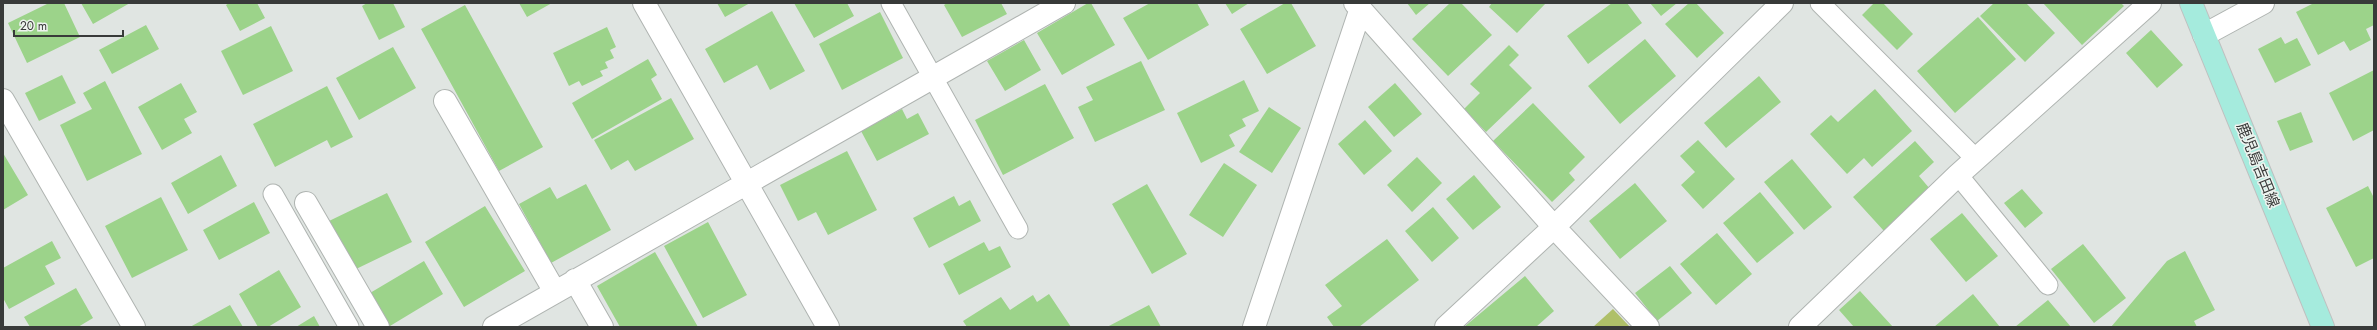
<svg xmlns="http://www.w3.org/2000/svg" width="2377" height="330" font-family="Jost,'Noto Sans JP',sans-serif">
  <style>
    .forest { fill: #afc069 }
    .building { fill: #9cd38a }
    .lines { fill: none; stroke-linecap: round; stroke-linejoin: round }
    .lane-casing { stroke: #afb4b1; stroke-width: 21 }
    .street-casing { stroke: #afb4b1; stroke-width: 24 }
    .primary-casing { stroke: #bfc0c0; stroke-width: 24 }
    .lane { stroke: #fff; stroke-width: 19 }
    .street { stroke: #fff; stroke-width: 22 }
    .primary { stroke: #a5ebdd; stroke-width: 22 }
    .labels { text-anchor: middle; stroke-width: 3; stroke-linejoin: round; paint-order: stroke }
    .street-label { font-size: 15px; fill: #383a39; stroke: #eef3ef }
  </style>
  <rect width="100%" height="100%" fill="#e0e5e2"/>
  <path class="forest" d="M1613,309l17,18h-37z"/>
  <path class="building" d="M49,3h15l16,34 -53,26 -19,-40z
    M81,3h49l-37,21z
    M229,3h28l8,15 -25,13 -14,-26z
    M367,3h26l12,24 -26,13 -17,-34z
    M519,3h33l-25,14z
    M717,3h33l-25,14z
    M794,3h53l7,13 -40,22z
    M947,3h54l6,11 -45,23 -18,-32z
    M1088,3h3l24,42 -53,30 -25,-42z
    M1150,3h47l12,22 -61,35 -25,-42z
    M1225,3h24l-17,11z
    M1285,3h6l25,43 -49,28 -27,-45z
    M1407,3h23l-14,12z
    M1450,3h11l31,32 -44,41 -36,-37z
    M1492,3h54l-29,30 -28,-26z
    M1612,3h15l15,20 -54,41 -21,-28z
    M1650,3h27l-16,13z
    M1689,3h7l28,30 -27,25 -32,-34z
    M1874,3h9l30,31 -16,16 -35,-35z
    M1994,3h32l29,30 -30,29 -45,-46z
    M2043,3h78l3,3 -42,39z
    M2314,3h59l1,22 -8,4 5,11 -21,11 -6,-10 -26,14 -22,-43z
    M465,5l78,142 -44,24 -78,-142z
    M772,11l33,60 -35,19 -13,-25 -33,18 -19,-34z
    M880,12l23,46 -61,32 -23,-46z
    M1978,17l38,42 -61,54 -38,-42z
    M146,25l13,24 -47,25 -13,-24z
    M271,26l22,45 -50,24 -22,-44z
    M607,27l9,20 -6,3 4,8 -9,4 3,6 -8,3 3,5 -21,10 -3,-5 -10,5 -16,-33z
    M2151,30l32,35 -26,23 -31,-35z
    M2281,37l4,7 12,-6 14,27 -36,18 -17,-34z
    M1645,39l31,37 -56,48 -32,-38z
    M1024,40l17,30 -36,21 -18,-30z
    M1509,45l10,10 -10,10 23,23 -46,44 -22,-23 16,-16 -10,-9z
    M393,47l23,41 -57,32 -23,-42z
    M648,59l9,16 -6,4 11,20 -70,40 -20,-36z
    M1141,61l24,49 -70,32 -17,-35 15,-7 -7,-13z
    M2374,70v60l-21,11 -24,-48z
    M62,75l14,28 -37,18 -14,-28z
    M1759,76l22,26 -55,46 -22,-25z
    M1244,80l15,31 -17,8 4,7 -17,9 6,11 -34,17 -24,-50z
    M105,81l37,73 -55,27 -27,-56 32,-16 -9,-16z
    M181,83l16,29 -13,7 8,14 -30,17 -24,-43z
    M1395,83l27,31 -28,23 -26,-30z
    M1045,84l29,54 -71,37 -28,-55z
    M327,86l26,51 -22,11 -4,-8 -52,27 -22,-43z
    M1875,89l37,42 -40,36 -8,-9 -17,16 -37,-40 21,-19 7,7z
    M671,98l23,41 -59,32 -7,-11 -17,10 -17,-30z
    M1533,103l52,54 -16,16 6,7 -23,22 -59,-61z
    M1269,107l32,21 -29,45 -33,-21z
    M902,109l5,10 11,-6 11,21 -52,27 -16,-30z
    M2301,112l12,30 -23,9 -13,-30z
    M1365,120l27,31 -28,24 -26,-31z
    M1698,140l37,39 -32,30 -22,-24 14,-13 -15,-16z
    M1915,141l19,21 -15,14 11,13 -46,42 -31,-34z
    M847,151l30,59 -49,25 -12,-23 -18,9 -18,-36z
    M3,153l25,42 -25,15z
    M221,155l16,31 -49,28 -17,-31z
    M1417,157l25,26 -30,29 -25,-27z
    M1792,159l40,48 -28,23 -40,-48z
    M1224,163l33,22 -34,52 -34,-22z
    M1474,175l27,32 -28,23 -27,-31z
    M1635,183l32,38 -47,38 -31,-38z
    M586,184l25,46 -60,33 -32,-59 31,-17 7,12z
    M1147,184l40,70 -35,20 -40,-70z
    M2368,186l6,12v60l-18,9 -30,-59z
    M2022,189l21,24 -18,15 -21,-25z
    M1760,192l34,41 -37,30 -34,-40z
    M387,193l25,49 -58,28 -25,-49z
    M954,196l5,10 11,-6 11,21 -52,27 -16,-30z
    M161,197l27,53 -56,28 -27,-52z
    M254,202l16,31 -51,27 -16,-30z
    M485,206l40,65 -61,36 -39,-65z
    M1433,207l26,31 -27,24 -27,-31z
    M1962,213l36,43 -32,26 -36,-43z
    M708,222l39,73 -44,23 -39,-72z
    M1717,233l35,41 -36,31 -36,-41z
    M1387,239l32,41 -60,47h-25l-7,-10 15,-11 -17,-21z
    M52,241l9,17 -16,8 10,18 -46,25 -6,-11v-30z
    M984,242l5,9 11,-5 11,21 -52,28 -16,-31z
    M2083,244l43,54 -32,25 -43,-54z
    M2185,251l30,59 -21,11 3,6h-86l56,-66z
    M655,252l43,75h-78l-23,-41z
    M424,261l19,33 -53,32 -20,-33z
    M1670,266l22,27 -35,28 -22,-28z
    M279,270l22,37 -33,20h-10l-19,-33z
    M1525,276l29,35 -18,16h-72z
    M76,288l17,30 -15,9h-48l-6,-10z
    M1860,291l33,36h-39l-15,-17z
    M1049,294l22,33h-104l-4,-6 38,-24 9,13 23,-15 4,7z
    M1973,294l27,33h-66z
    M2048,300l23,27h-56z
    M230,305l13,22h-53z
    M1149,305l12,22h-54z
    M314,316l6,11h-24z"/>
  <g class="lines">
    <defs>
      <path id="lane" d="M891,3l127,226
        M1820,3l156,156
        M1958,175l90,110
        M273,194l76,133"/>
      <path id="street" d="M644,3l184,324
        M1355,3l199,224 94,100
        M2204,35l59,-32
        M3,100l131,227
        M445,101l110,191
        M306,203l72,124
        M575,280l27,47
        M494,327l570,-324
        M1254,327l106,-316
        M1446,327l108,-100 228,-224
        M1800,327l158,-152 192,-172"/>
      <path id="primary" d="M2191,3l132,324"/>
    </defs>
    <use href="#lane" class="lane-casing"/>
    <use href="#street" class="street-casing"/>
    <use href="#primary" class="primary-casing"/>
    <use href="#lane" class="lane"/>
    <use href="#street" class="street"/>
    <use href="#primary" class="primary"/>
  </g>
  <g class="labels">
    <g class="street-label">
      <text transform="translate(2258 165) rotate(68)" y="5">鹿児島吉田線</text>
    </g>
  </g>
  <rect width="2377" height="330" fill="none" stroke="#383a39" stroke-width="8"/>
  <path d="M14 30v6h109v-6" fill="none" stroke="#383a39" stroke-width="2"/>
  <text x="20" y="30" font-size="12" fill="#383a39" stroke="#eef3ef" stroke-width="3" paint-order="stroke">20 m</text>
</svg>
